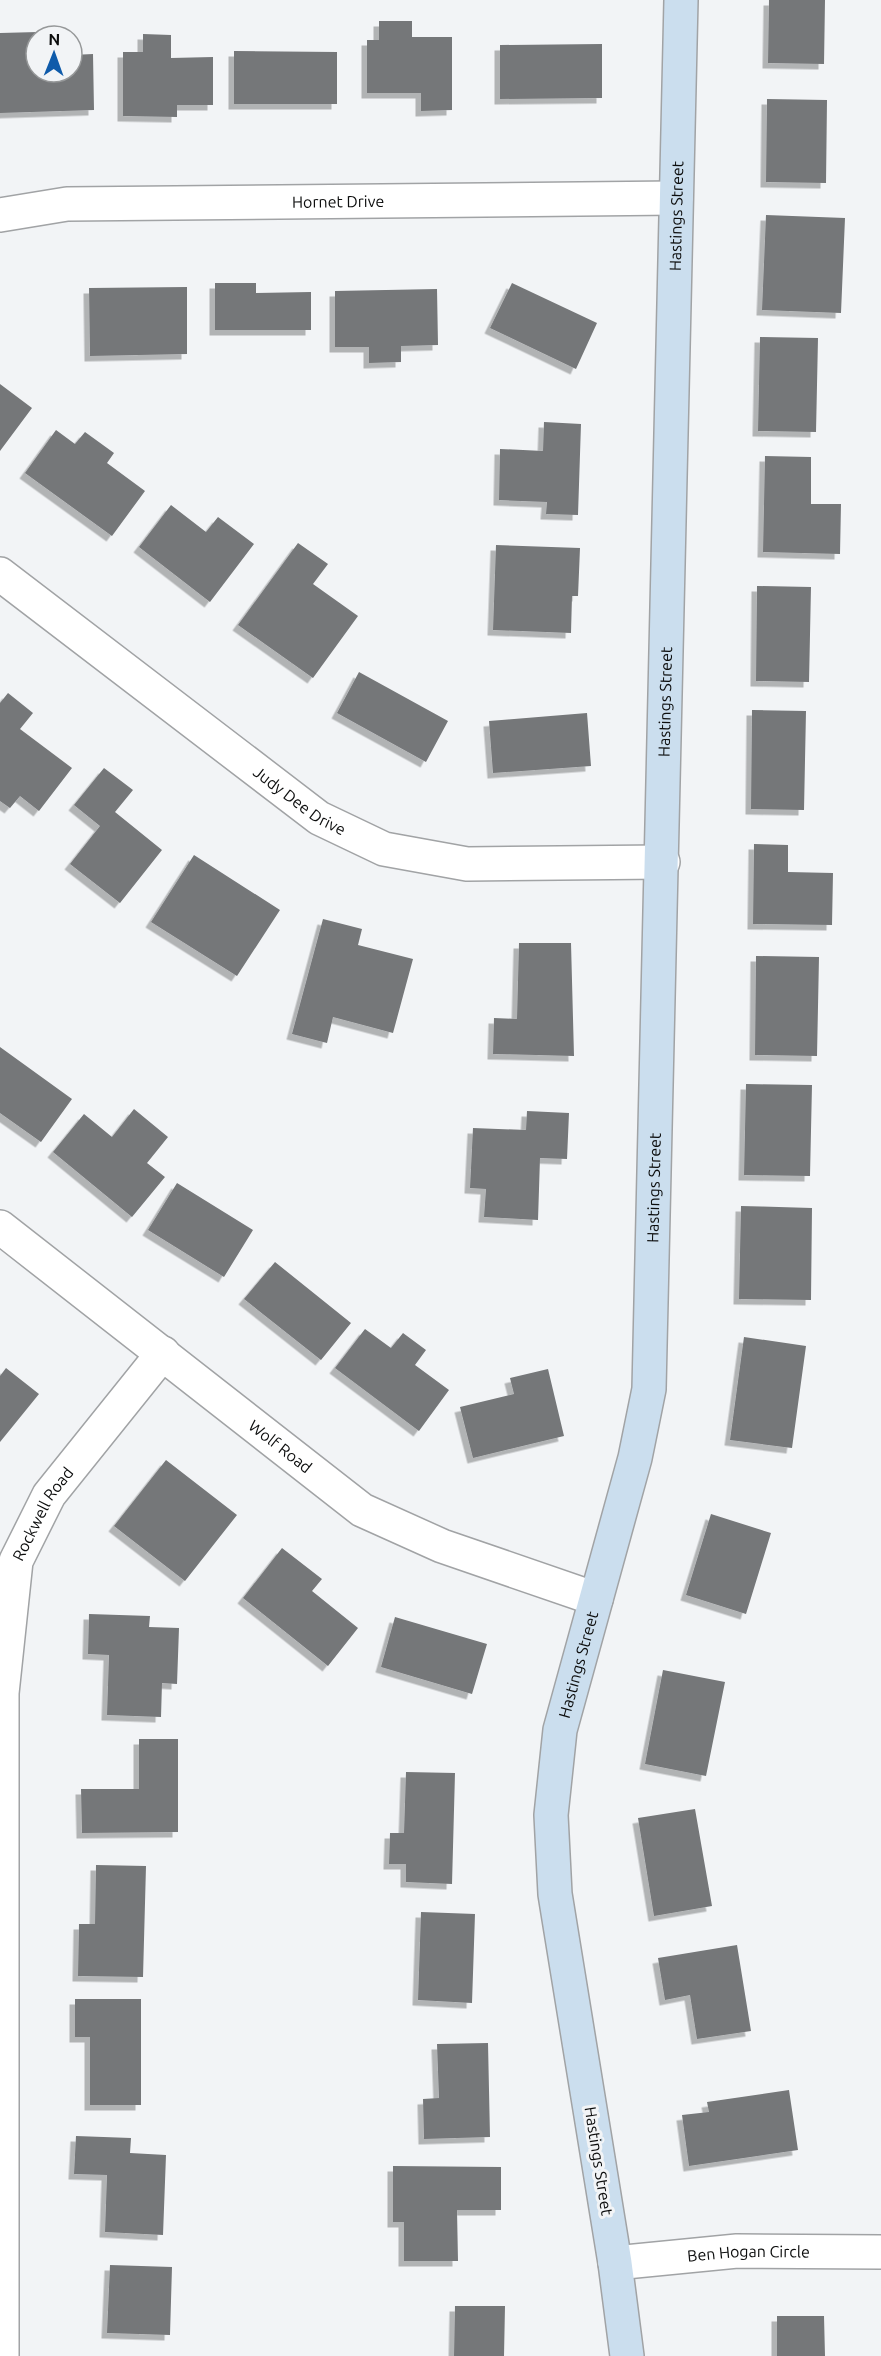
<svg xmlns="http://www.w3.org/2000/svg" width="881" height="2356" font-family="Ubuntu,sans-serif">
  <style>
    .building { fill: #757779; filter: url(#shadow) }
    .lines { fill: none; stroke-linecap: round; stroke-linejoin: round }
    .street-casing { stroke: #a1a3a5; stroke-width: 36 }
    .secondary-casing { stroke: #a1a3a5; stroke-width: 36 }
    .street { stroke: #fff; stroke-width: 33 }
    .secondary { stroke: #cbdeee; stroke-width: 33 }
    .labels { text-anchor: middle; stroke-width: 6; stroke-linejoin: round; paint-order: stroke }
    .street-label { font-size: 16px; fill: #0c0d0d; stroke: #f2f4f6 }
  </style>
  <defs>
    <filter id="shadow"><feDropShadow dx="-5.5" dy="5.5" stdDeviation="0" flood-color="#0004"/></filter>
  </defs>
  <rect width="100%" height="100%" fill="#f2f4f6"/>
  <path class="building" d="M769,0h56l-1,64 -56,-1z
    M379,21h33v16h40v73l-31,1v-18h-54v-53h12z
    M38,32l1,4h-3v36h36v-17l21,-1 1,56 -94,3v-80z
    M143,34l28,1v23l42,-1v48h-36v12l-54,-1v-64h20z
    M602,44v54l-102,1v-54z
    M234,51l103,1v52h-103z
    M767,99l60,1 -1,83 -60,-1z
    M766,215l79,3 -4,95 -79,-3z
    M215,283h41v10l55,-1v38h-96z
    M512,283l85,40 -21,46 -86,-41z
    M187,287v67l-97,2 -1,-68z
    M437,289l1,56 -37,1v16l-32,1v-16h-34v-56z
    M760,337l58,1 -2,94 -58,-1z
    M0,384l32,24 -32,43z
    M544,422l37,2 -3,91 -32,-1 1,-12 -48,-2 1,-51 43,2z
    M56,430l19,14 10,-12 29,21 -7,10 38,28 -33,45 -87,-63z
    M765,456l46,1v47h30l-1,50 -77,-2z
    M171,505l35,27 12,-15 36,27 -44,58 -71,-55z
    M298,543l30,21 -15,20 45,32 -45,62 -75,-53z
    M496,545l84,3 -2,48h-6l-1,37 -78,-3z
    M757,586l54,1 -2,95 -53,-1z
    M359,672l89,49 -22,41 -89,-49z
    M8,693l25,20 -13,16 52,39 -33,43 -19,-15 -10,12 -10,-7v-98z
    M752,710l54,1 -2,99 -53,-1z
    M587,713l4,53 -98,7 -4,-52z
    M104,768l29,22 -18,22 47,38 -42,53 -50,-39 30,-38 -26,-21z
    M754,844l34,1v27l45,1 -1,52 -79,-1z
    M194,855l86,55 -43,66 -86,-54z
    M323,919l39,10 -4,16 55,14 -20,74 -60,-16 -6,26 -35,-9z
    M519,943h52l3,113 -81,-2 1,-36 23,1z
    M756,956l63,1 -2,99 -62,-1z
    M0,1047l72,52 -31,43 -41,-29z
    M746,1084l66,1 -2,91 -66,-1z
    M134,1109l34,28 -21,26 18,14 -33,40 -79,-65 31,-38 28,23z
    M527,1111l42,2 -2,46 -27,-1 -2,62 -54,-3 2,-28 -16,-1 3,-60 53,2z
    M177,1183l76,47 -29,47 -76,-47z
    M741,1206l71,2 -1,92 -72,-1z
    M275,1262l76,61 -30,37 -77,-61z
    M365,1329l26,19 12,-15 23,17 -11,15 34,25 -30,41 -84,-63z
    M744,1337l62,9 -14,102 -62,-8z
    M6,1368l33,26 -39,48v-66z
    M548,1369l16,67 -91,22 -13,-51 54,-13 -4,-16z
    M166,1460l71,55 -52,66 -71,-55z
    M711,1514l60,19 -25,81 -60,-19z
    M282,1548l40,31 -10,12 46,37 -30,38 -85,-68z
    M89,1614l61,2 -1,11 30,1 -2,56 -15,-1 -1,34 -54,-2 2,-60 -21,-1z
    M395,1617l92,27 -15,50 -91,-27z
    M663,1670l62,12 -19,94 -61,-12z
    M139,1739h39v93l-96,1 -1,-44h58z
    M406,1772l49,1 -3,111 -46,-2v-18h-17l1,-31h14z
    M695,1809l17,97 -58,10 -16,-98z
    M96,1865l50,1 -3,111 -65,-1 1,-52h16z
    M421,1912l54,2 -3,89 -54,-3z
    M737,1945l14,86 -54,8 -7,-44 -25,5 -7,-42z
    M75,1999h66v106h-51v-68h-15z
    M488,2043l2,94 -66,2 -1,-40 16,-1 -2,-54z
    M789,2090l9,60 -109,16 -7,-51 27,-3 -2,-10z
    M76,2136l55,2 -1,15 36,2 -3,80 -58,-3 2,-57 -33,-1z
    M393,2166l108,1v43h-44l1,51h-54v-39h-11z
    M110,2265l62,2 -2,68 -63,-2z
    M455,2306h50l-1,50h-50z
    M777,2316h47l1,40h-48z"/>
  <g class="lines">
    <defs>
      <g id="street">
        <path id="s1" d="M0,215l67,-11 609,-6"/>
        <path id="s2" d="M0,574l319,244 65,31 83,15 196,-2"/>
        <path id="s3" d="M0,1227l362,283 80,36 154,53"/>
        <path id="s4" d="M615,2263l122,-12 144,1"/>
        <path id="s5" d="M2,2356v-663l14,-132 33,-66 114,-142"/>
      </g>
      <g id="secondary">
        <path id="s6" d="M627,2356l-12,-93 -60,-369 -4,-79 9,-85 75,-272 14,-69 32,-1389"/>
      </g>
    </defs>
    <use href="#street" class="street-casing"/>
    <use href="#secondary" class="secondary-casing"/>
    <use href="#street" class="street"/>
    <use href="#secondary" class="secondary"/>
  </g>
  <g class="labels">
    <g class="street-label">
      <text dy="6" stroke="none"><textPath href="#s1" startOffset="339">Hornet Drive</textPath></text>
      <text dy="6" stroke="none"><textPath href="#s6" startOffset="2158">Hastings Street</textPath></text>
      <text dy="6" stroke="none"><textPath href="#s6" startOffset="1672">Hastings Street</textPath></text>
      <text dy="6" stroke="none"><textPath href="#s2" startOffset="376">Judy Dee Drive</textPath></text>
      <text dy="6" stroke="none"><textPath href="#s6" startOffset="1186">Hastings Street</textPath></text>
      <text dy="6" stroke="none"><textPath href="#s3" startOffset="356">Wolf Road</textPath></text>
      <text dy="6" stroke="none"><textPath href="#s5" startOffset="850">Rockwell Road</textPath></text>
      <text dy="6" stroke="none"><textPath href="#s6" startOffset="700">Hastings Street</textPath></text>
      <text transform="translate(599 2161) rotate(81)" y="6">Hastings Street</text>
      <text dy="6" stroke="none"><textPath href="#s4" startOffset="134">Ben Hogan Circle</textPath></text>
    </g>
  </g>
  <g transform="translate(54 54) rotate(1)"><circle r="28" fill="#f2f4f6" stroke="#969899" stroke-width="1.5"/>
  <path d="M0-4.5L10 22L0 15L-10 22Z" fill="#0f5baa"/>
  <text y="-9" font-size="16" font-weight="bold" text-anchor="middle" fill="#0c0d0d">N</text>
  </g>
</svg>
